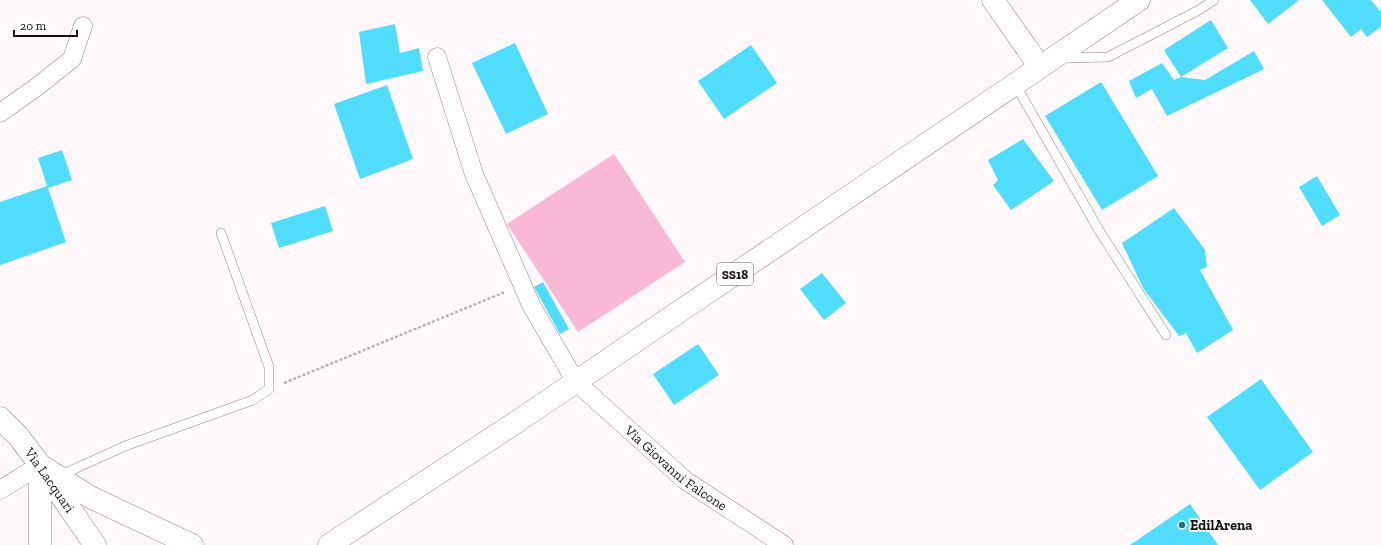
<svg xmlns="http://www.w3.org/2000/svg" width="1381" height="545" font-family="'Zilla Slab',serif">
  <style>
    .green { fill: #f9b9d4 }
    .building { fill: #4fddfb }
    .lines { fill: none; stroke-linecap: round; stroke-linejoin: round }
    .service-casing { stroke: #98818a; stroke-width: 10 }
    .minor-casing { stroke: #98818a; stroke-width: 19 }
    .tertiary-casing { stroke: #98818a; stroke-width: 23 }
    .secondary-casing { stroke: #98818a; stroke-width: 23 }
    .primary-casing { stroke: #98818a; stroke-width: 23 }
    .path { stroke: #b8b2b4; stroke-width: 2.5; stroke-dasharray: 3 2; stroke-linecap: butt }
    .service { stroke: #fff; stroke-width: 9 }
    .minor { stroke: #fff; stroke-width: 18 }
    .tertiary { stroke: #fff; stroke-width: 22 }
    .secondary { stroke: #fff; stroke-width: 22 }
    .primary { stroke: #fff; stroke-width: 22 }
    .poi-dot { fill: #2c7280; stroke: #fff; stroke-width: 1.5 }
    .labels { text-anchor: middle; stroke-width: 3.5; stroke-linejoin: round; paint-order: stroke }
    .shield { fill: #fff; stroke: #5e585a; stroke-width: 1 }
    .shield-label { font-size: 13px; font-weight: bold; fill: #191014 }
    .street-label { font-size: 14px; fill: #191014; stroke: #fff }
    .poi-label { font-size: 14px; font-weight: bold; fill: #191014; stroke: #fff; text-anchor: start }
  </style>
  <rect width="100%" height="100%" fill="#fef8fa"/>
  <path class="green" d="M614,154l71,108 -107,70 -71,-108z"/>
  <path class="building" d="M1250,0h49l-31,24z
    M1322,0h49l10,12v15l-14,10 -6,-8 -10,8z
    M1211,20l17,28 -47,29 -17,-27z
    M395,24l5,29 19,-5 4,23 -57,13 -7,-52z
    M515,43l33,71 -42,20 -34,-71z
    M751,45l26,38 -53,36 -26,-38z
    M1254,51l10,18 -97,47 -15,-27 -16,9 -7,-17 33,-18 12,17 7,-3 24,3z
    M1101,82l57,94 -56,34 -57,-94z
    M387,85l26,74 -53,20 -26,-75z
    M1023,139l31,42 -43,29 -18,-25 5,-5 -10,-20z
    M62,150l10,30 -24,8 18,54 -66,23v-63l47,-16 -9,-28z
    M1317,176l23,39 -18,11 -23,-39z
    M325,206l8,25 -54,17 -8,-25z
    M1174,208l31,42 2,17 -7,3 33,60 -36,23 -11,-20 -7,3 -36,-48 -21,-45z
    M822,273l24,30 -22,17 -24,-31z
    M543,282l26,47 -9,5 -26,-47z
    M698,344l21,31 -45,30 -21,-31z
    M1261,379l52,73 -53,38 -53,-73z
    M1190,504l28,41h-88z"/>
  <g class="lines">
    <defs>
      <path id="service" d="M1062,58l46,-1 91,-47 15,-10
        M1015,84l85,148 66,103
        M59,476l66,-30 128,-46 16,-11v-22l-48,-134"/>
      <g id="minor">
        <path id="s1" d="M437,57l37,117 48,110 9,21 45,77 110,99 98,64"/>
        <path d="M0,113l38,-27 34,-27 11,-33"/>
        <path d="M0,490l40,-25"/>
      </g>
      <path id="tertiary" d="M40,465l55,80"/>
      <path id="secondary" d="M993,0l47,67
        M0,418l19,19 21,28 50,32 102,48
        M40,545v-80"/>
      <path id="primary" d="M329,545l189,-124 621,-421"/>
    </defs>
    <use href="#service" class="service-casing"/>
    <use href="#minor" class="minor-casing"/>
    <use href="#tertiary" class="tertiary-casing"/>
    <use href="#secondary" class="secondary-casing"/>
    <use href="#primary" class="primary-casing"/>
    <path class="path" d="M284,383l221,-91"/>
    <use href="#service" class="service"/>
    <use href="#minor" class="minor"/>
    <use href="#tertiary" class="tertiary"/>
    <use href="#secondary" class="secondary"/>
    <use href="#primary" class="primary"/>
  </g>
  <circle class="poi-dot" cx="1182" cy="525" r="4"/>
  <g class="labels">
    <rect class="shield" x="717" y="263" width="36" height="22" rx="3"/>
    <g class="shield-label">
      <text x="735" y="279">SS18</text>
    </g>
    <g class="street-label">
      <text dy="5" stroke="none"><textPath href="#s1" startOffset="487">Via Giovanni Falcone</textPath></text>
      <text transform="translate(50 480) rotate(55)" y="5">Via Lacquari</text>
    </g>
    <g class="poi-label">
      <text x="1190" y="530">EdilArena</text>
    </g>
  </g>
  <path d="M14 30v6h63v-6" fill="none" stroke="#191014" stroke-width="2"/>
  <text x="20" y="30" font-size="12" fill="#191014" stroke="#ffffff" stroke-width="3" paint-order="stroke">20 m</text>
</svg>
